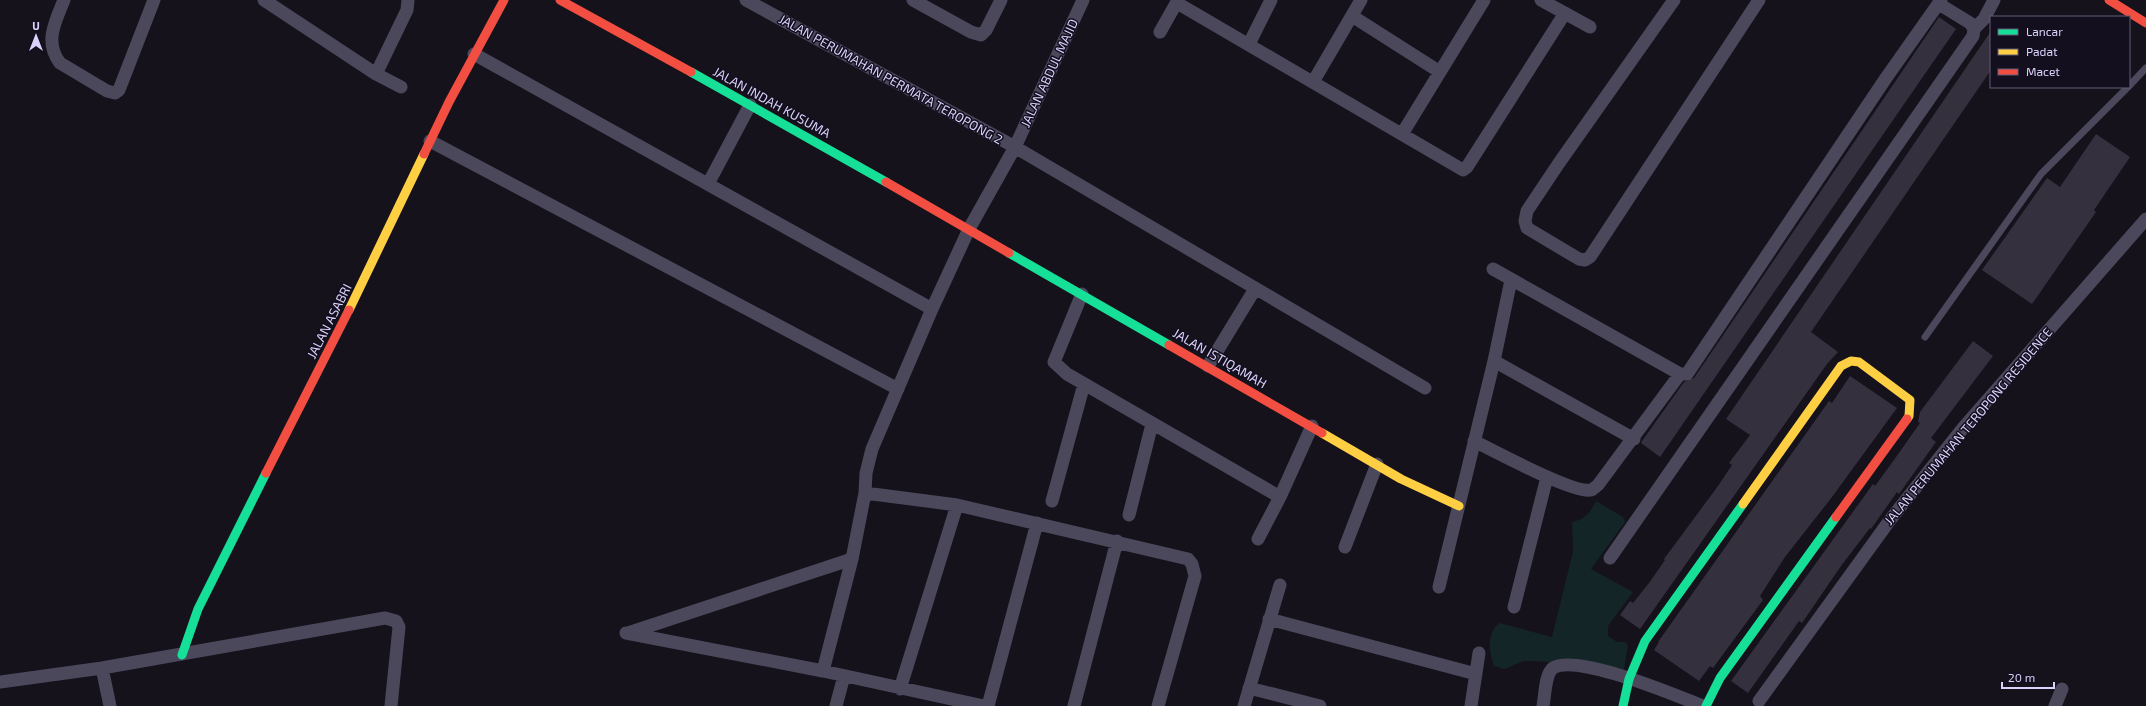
<svg xmlns="http://www.w3.org/2000/svg" width="2146" height="706" font-family="'Exo 2',sans-serif">
  <style>
    .green { fill: #132527 }
    .building { fill: #34303e }
    .lines { fill: none; stroke-linecap: round; stroke-linejoin: round }
    .lane { stroke: #4b485c; stroke-width: 7 }
    .street { stroke: #4b485c; stroke-width: 13 }
    .fast { stroke: #16e098; stroke-width: 9 }
    .slow { stroke: #ffcf43; stroke-width: 9 }
    .jam { stroke: #f24e42; stroke-width: 9 }
    .labels { text-anchor: middle; stroke-width: 3; stroke-linejoin: round; paint-order: stroke }
    .street-label { font-size: 13px; fill: #dad2fa; stroke: #130f1f }
  </style>
  <rect width="100%" height="100%" fill="#15121c"/>
  <path class="green" d="M1596,501l27,16 2,5 -34,47 42,23 -25,34v10l9,6h8l3,3 -4,25 -29,-7h-39l-18,-2h-15l-18,8 -11,-3c-5,-13 -8,-34 6,-43l52,14 21,-85 -1,-30c14,-3 18,-9 24,-21z"/>
  <path class="building" d="M1939,17l17,12 -296,428 -19,-14 1,-2 42,-59 10,-4z
    M1991,31v39l-180,262 27,20 -11,12 -187,265 -20,-14 10,-14 3,2 16,-20 16,-23 -1,-1 54,-73 14,-21 -3,-2 21,-28 -24,-16z
    M2096,134l34,23 -36,53 2,2 -64,92 -50,-34 65,-92 13,9z
    M1973,341l20,15 -62,82 5,4 -37,52 -2,-2 -26,37 -1,-1 -29,38 -39,57 -3,-2 -51,72 -17,-12 142,-197 2,2 19,-26 26,-37 -2,-1 2,-10z
    M1850,376l47,32 -65,89 -47,60 -25,39 3,4 -50,68 -3,-2 -11,15 -45,-31 5,-8h-1l171,-241 3,2z"/>
  <g class="lines">
    <path class="lane" d="M2129,86l17,-18
      M1925,337l116,-163 87,-87"/>
    <path class="street" d="M64,0c-9,22 -20,42 -4,63l47,28 8,2 4,-3 35,-90
      M264,0l112,74 31,-64 1,-10
      M746,0l269,147 410,241
      M913,0l58,32 10,3 5,-5 15,-30
      M1541,0l49,27
      M1674,0l-115,163 -32,48 -2,10 2,7 52,31 6,1 5,-3 169,-257
      M1177,3l286,167 4,-3 98,-154
      M1352,16l88,56
      M1974,29l10,-10 10,-19
      M1160,32l18,-32
      M1249,44l22,-44
      M474,54l458,255
      M376,74l25,13
      M1313,82l48,-82
      M1402,134l82,-134
      M430,141l468,248
      M708,184l42,-79
      M1493,269l187,105h7l199,-296 55,-78
      M1082,294l-28,68 13,12 213,123 32,-71
      M1494,361l140,78
      M1208,366l47,-77
      M1474,441c20,10 100,53 117,49 3,-1 5,-4 7,-5l82,-111
      M865,493l92,12 231,54 4,5 3,12 -37,130
      M1052,501l32,-117
      M1129,515l23,-91
      M1258,539l22,-42
      M1345,547l32,-83
      M1610,558l363,-522 1,-7 -4,-6 -31,-19
      M1439,587l55,-226 17,-81
      M1514,607l33,-130
      M1269,619l207,55
      M626,633l197,38 161,35
      M628,633l224,-74
      M823,671l29,-112 13,-66 1,-20 6,-24 60,-140 37,-80 46,-82 68,-147
      M0,682l102,-14
      M1249,688l71,18
      M900,689l57,-184
      M1759,701l131,-181 73,-92 183,-209
      M110,706l-8,-38 283,-50 11,3 3,6 -8,79
      M836,706l8,-30
      M988,706l49,-183
      M1074,706l43,-165
      M1244,706l36,-121
      M1471,706l8,-53
      M1543,706c2,-10 2,-32 10,-38 24,-15 123,28 150,38
      M2055,706l7,-17"/>
    <path class="fast" d="M691,72l195,110
      M1009,253l160,92
      M182,655l16,-46 68,-136
      M1623,706l6,-27 16,-38 98,-137
      M1706,706l14,-28 116,-161"/>
    <path class="slow" d="M349,310l75,-156
      M1322,433l79,46 58,27
      M1743,504l98,-138 10,-5 8,1 51,38 -1,16 -2,3"/>
    <path class="jam" d="M560,0l131,72
      M2109,0l37,23
      M424,154l25,-52 55,-102
      M886,182l123,71
      M1169,345l153,88
      M266,473l83,-163
      M1836,517l71,-98"/>
  </g>
  <g class="labels">
    <g class="street-label">
      <text transform="translate(1049 73) rotate(-65)" y="5">JALAN ABDUL MAJID</text>
      <text transform="translate(891 79) rotate(29)" y="5">JALAN PERUMAHAN PERMATA TEROPONG 2</text>
      <text transform="translate(772 102) rotate(29)" y="5">JALAN INDAH KUSUMA</text>
      <text transform="translate(329 321) rotate(-63)" y="5">JALAN ASABRI</text>
      <text transform="translate(1220 358) rotate(30)" y="5">JALAN ISTIQAMAH</text>
      <text transform="translate(1968 426) rotate(-50)" y="5">JALAN PERUMAHAN TEROPONG RESIDENCE</text>
    </g>
  </g>
  <rect x="1990" y="16" width="140" height="72" fill="#130f1f" stroke="#635d77"/>
  <rect x="1998" y="29" width="20" height="6" fill="#16e098" stroke="#635d77"/>
  <text x="2026" y="36" font-size="12" fill="#dad2fa">Lancar</text>
  <rect x="1998" y="49" width="20" height="6" fill="#ffcf43" stroke="#635d77"/>
  <text x="2026" y="56" font-size="12" fill="#dad2fa">Padat</text>
  <rect x="1998" y="69" width="20" height="6" fill="#f24e42" stroke="#635d77"/>
  <text x="2026" y="76" font-size="12" fill="#dad2fa">Macet</text>
  <g transform="translate(36 36)" stroke="#130f1f" stroke-width="3" paint-order="stroke">
  <path d="M0-3L7 15L0 10L-7 15Z" fill="#dad2fa"/>
  <text y="-6" font-size="11" font-weight="bold" text-anchor="middle" fill="#dad2fa">U</text>
  </g>
  <path d="M2002 682v6h52v-6" fill="none" stroke="#dad2fa" stroke-width="2"/>
  <text x="2008" y="682" font-size="12" fill="#dad2fa" stroke="#130f1f" stroke-width="3" paint-order="stroke">20 m</text>
</svg>
